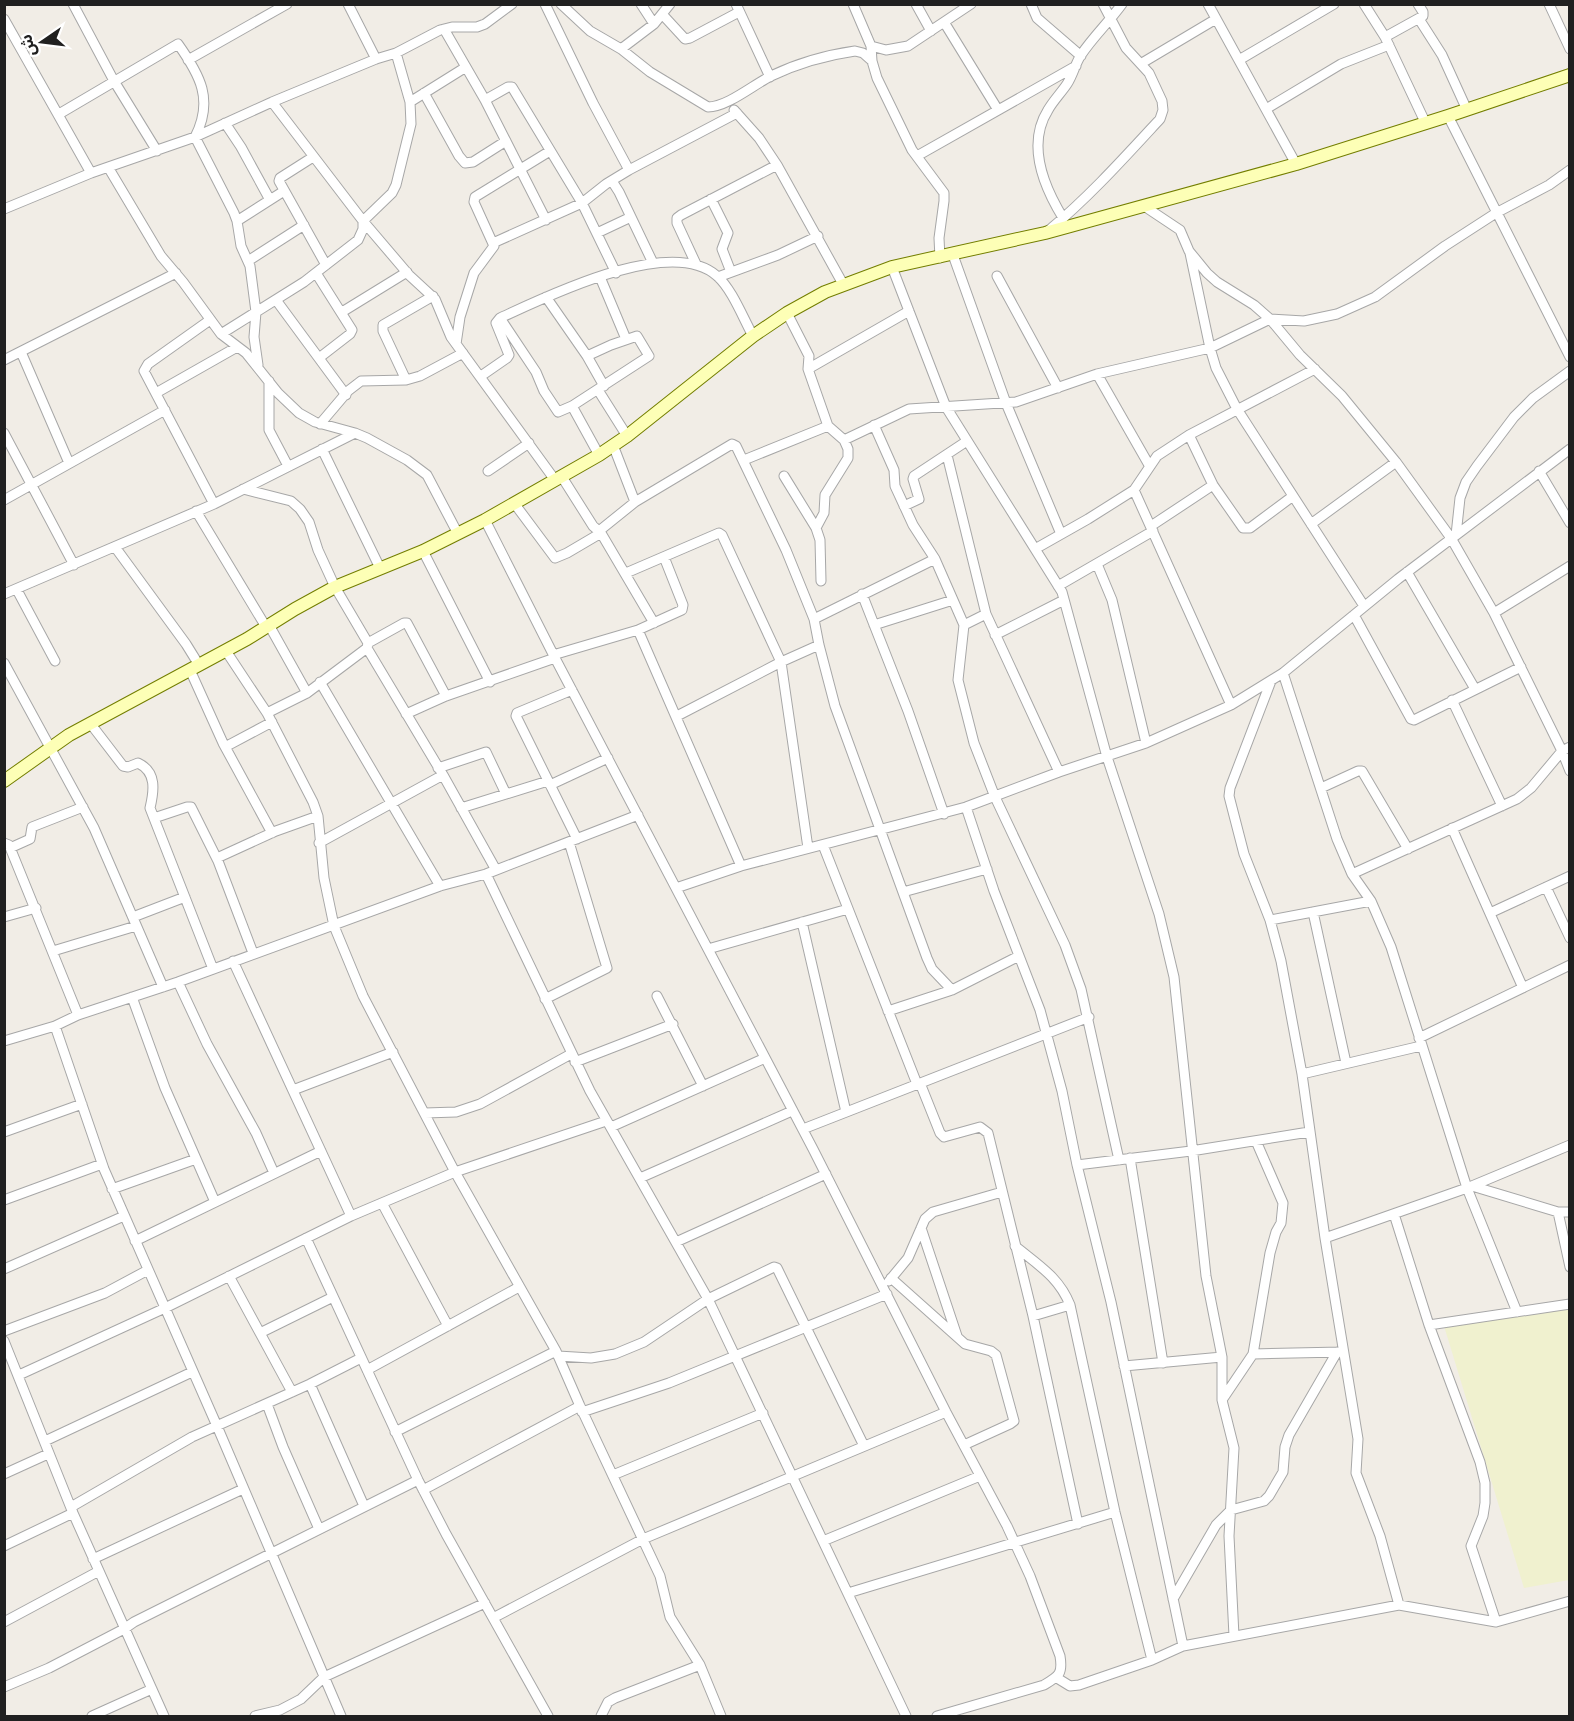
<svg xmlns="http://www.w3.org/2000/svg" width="1574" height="1721" font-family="'Open Sans','Noto Sans Arabic',sans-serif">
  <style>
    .farmland { fill: #f0f1cf }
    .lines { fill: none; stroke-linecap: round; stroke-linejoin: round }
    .street-casing { stroke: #a7a7a7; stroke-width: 11 }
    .secondary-casing { stroke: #737e00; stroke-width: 14 }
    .street { stroke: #fff; stroke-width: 9 }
    .secondary { stroke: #fdffb6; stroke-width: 12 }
  </style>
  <rect width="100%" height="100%" fill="#f1ede6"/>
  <path class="farmland" d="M1569,1307v273l-45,8 -80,-262z"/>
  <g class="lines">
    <defs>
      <path id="street" d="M73,4l41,77 43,70
        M348,4l28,55
        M545,4l48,99 36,67
        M561,4l29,27 31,18 29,23 58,35c19,0 45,-22 63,-31 25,-12 56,-21 84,-25l8,2 9,8
        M641,4l13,20
        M736,4l34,73
        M853,4l18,42 1,15 5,17 35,72 32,43v8l-5,37 1,20
        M916,4l15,27
        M1031,4l6,14 44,38
        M1208,4l88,160
        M1364,4l21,33 41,87
        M1549,4l21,45
        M662,14l23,25 5,-1 49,-26
        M4,19l87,154
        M1419,19l23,36 25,55
        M944,22l54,88
        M444,29l41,71 61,120
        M1385,37l38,-21v-4l-5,-8
        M871,46l15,4 22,-4 63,-42
        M621,49l33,-25 16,-20
        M188,60l99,-56
        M1239,60l95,-56
        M1142,63l74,-44
        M424,93l35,63 6,7 8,-1 33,-21
        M485,100l23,-13h4l70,116 34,70
        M272,102l91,119 46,54 26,24 16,38 104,143
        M410,102l56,-35
        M1266,109l75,-45 48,-19
        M734,110l25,28 18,27 66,119
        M59,114l119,-70c22,31 36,56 17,93l39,76 3,8 4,25 9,20 6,46 -2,25 4,28
        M1448,116l122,241
        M225,123l16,24 29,53
        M917,156l159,-90
        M313,157l-33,21 -1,3 47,84
        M108,167l53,89 22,26 38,52 25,19 32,40 21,20 16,9 40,11 12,5 40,22 20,15 30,57
        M612,181l7,11 34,71
        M711,199l17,34 -6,16 9,23
        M1144,206l36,24 9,21 18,22 10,9 37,23 16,14 30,36 42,41 54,66 55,76 43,75 68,138 8,20
        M4,209l87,-36 104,-36 77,-35 104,-43 20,-6 44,-23 12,-3h25l8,-3 27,-20
        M1063,218c-19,-31 -37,-73 -15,-108 5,-9 13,-17 19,-26 6,-9 8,-20 14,-29 12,-18 28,-33 41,-51
        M237,221l47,-30
        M1048,231c41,-34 76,-73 112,-112l3,-9 -1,-9 -13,-28 -23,-25 -23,-44
        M597,233l34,-16
        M493,243l89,-40 24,-19 23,-14 108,-57
        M1190,253l20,95 6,20 21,41 127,197
        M953,255l53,148 55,131
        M248,261l56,-36
        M696,264l-19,-41v-5l4,-3 96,-50
        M892,267l54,140 116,185 45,165 52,157 15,63 32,299 16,81v43
        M316,273l36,57 -2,4 -31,24
        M997,276l61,112
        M600,277l26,62
        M718,277l60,-22 40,-19
        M546,297l41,59 17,30
        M276,300l70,95
        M342,312l65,-40
        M787,313l22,43 -1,13 20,57
        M500,318l36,54 8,19 14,21 14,-6 77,-50 -12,-20 -26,9 -24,11
        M210,320l-62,44 -4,7 70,133
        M221,334l83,-52 54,-42 5,-11v-8l29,-28 4,-8 15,-61 -1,-22 -14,-49
        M456,344l4,-27 14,-44 20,-27 -20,-44 1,-5 75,-46
        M21,352l48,111
        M4,360l172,-87
        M808,369l101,-58
        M1097,374l52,91
        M481,376l26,-18 2,-3 -13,-32 4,-5c48,-22 171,-83 217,-42 15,13 26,42 36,60
        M406,380l-23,-49v-6l50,-29
        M269,381v49l19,36
        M598,390l29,46
        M156,393l81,-46
        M572,406l27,49
        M320,424l28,-33 13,-10 45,-1 14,-4 43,-23
        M874,425l20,45 1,16 18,39 22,34 29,66 -6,55 16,63 21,54 70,148 16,44 38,171
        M4,433l70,132
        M1189,435l24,50 30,43h7l43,-32
        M613,445l22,57
        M322,449l58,119
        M947,455l39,159
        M744,460l84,-34 16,14 65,-31 107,-7 81,-28 113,-26 60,-29 34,2 33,-7 38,-17 70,-51 51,-33 53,-28 21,-15
        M488,471l41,-28
        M1539,471l31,52
        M784,476l32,52 4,12 1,41
        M562,477l31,49 8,7 53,90
        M243,489l48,12 9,8 9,13 9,28 17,37 33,56 -1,5 76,127 53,95
        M1134,490l97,215
        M4,500l161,-90
        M514,503l41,55 12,-5 34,-20
        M904,506l15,-7 -6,-20 1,-3 53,-35
        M196,511l70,116
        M485,520l70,138 258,491 133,263 61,114 23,50 30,80c3,18 -1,20 -16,29l-107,31
        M1311,524l85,-62
        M1151,526l62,-41
        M816,528l8,-15 1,-18 23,-37v-9l-4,-9
        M599,531l36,-29 97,-58 4,2 50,104 28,69 5,26 16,61 92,252 5,11 20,21
        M1456,535l4,-37 6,-16 11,-16 37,-49 19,-19 37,-27
        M115,547l71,97 13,21
        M1035,549l53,-30 46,-29 23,-34 32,-21 126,-66
        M423,551l67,131
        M1097,564l15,36 34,143
        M1407,572l68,117
        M626,573l93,-40 3,2 59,127 27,186
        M1058,586l95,-55
        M17,590l38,71
        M4,594l210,-90 141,-71
        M862,594l46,117 36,103
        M1494,613l76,-47
        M1354,615l57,104 3,1 107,-53
        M814,619l121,-60
        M269,625l38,68
        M874,625l79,-25
        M964,625l22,-11 73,158
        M638,630l103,236
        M995,635l69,-35
        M368,643l36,-20h3l39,73
        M226,651l41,62 46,89 5,14 6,62 10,48 29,70 92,176 101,179 24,55 80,170 10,41 30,48 21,51
        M553,655l85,-25 44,-20 1,-5 -19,-48
        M4,663l90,165 69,159
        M190,670l33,73 49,90
        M1283,673l54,166 15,35 19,27 20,46 76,241 50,124
        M1271,681l-41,107 -1,8 15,58 26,66 11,41 21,113 23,164 33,201 -2,34 24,63 19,69
        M320,682l120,204
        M572,690l-55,23 -1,3 61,123
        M1452,700l50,106
        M267,713l40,-20 60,-45
        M406,714l40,-18 109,-38
        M677,716l104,-54 38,-17
        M90,723l33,43 5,1 10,-4c19,9 16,28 12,45l63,161
        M225,747l47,-25
        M438,768l48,-16 20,42
        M550,785l58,-27
        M1321,788l37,-17h4l46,78
        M966,807l28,84 46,119 22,81 15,74 34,137 72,344
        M461,808l87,-27
        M154,818l33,-11h4l27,54 35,92
        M1452,828l71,160
        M4,843l5,2 69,170
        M319,843l124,-68
        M823,845l94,239
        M10,848l20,-9 2,-12 51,-20
        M217,858l59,-27 42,-15
        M486,874l104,217 118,208 198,417
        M1352,874l165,-75 14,-11 31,-37 8,-4
        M1546,887l24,51
        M676,888l65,-22 225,-59 93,-35 87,-29 85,-38 52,-32 115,-94 172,-130
        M903,892l84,-23
        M1313,912l33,151
        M1490,913l80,-37
        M4,917l32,-9
        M133,917l52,-20
        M1270,920l101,-19
        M802,922l44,190
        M708,949l140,-40
        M53,951l83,-25
        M233,961l118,255
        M178,982l29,62 49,89 18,40
        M657,996l46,90
        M132,997l33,91 50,114
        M545,999l62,-31 -38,-126
        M888,1011l64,-21 67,-34
        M55,1026l49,143 113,257 124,290
        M1419,1038l151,-73
        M4,1041l51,-15 23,-11 100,-33 262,-96 46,-12 152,-59
        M575,1062l98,-38
        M1302,1074l119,-28
        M920,1083l20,50 4,4 36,-10 8,6 45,183 45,208
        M293,1090l100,-38
        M425,1113l31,-1 24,-8 91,-50
        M611,1127l154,-69
        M803,1129l286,-112
        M4,1132l78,-28
        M1130,1158l33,205
        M1077,1165l114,-14 118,-19
        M640,1178l152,-67
        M1472,1186l86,26h12
        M112,1189l84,-30
        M4,1200l98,-36
        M382,1203l66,123
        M1558,1212l12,55
        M1394,1214l35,111 51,137 5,21v20l-2,13 -12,30 25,76
        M921,1228l36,108
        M306,1238l112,242 28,54 102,182
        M1325,1238l142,-50 103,-43
        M135,1241l186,-90
        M676,1242l150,-68
        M1015,1246c23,19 44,31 55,59l45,207 37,148
        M4,1269l120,-53
        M229,1276l63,116
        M891,1278l74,66 26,7 5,4 18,66 -4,3 -46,21
        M889,1281l19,-23 17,-39 8,-7 69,-20
        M1033,1316l37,-11
        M1429,1325l141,-21
        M4,1331l101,-38 43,-23
        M260,1333l73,-36
        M4,1341l69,172 91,203
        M1253,1354l88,-2
        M558,1356l33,2 24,-4 29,-12 64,-43 66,-32 3,1 87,178
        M1124,1366l98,-9
        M367,1370l152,-83
        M19,1375l146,-67 186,-92 104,-44 151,-51
        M310,1384l54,122
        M267,1404l16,43 36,82
        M582,1412l87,-29 218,-89
        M395,1432l161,-81
        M45,1441l147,-69
        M4,1474l44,-20
        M613,1475l150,-62
        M423,1490l157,-84
        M71,1507l121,-70 118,-53 51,-26
        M823,1541l157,-65
        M4,1546l69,-33
        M93,1559l150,-70
        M848,1593l267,-81
        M1173,1599l43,-74 15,-15 33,-9 5,-5 14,-24 2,-25 4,-12 48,-83
        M493,1618l150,-79 303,-127
        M4,1622l95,-51
        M1234,1636l-5,-100 5,-88 -12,-48 31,-46 17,-101 6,-21 5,-9 2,-20 -27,-62
        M1057,1678l13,8 9,-1 73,-25 31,-14 216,-41 97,17 74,-21
        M4,1687l45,-19 75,-39 10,-7 284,-142
        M92,1716l60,-27
        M255,1716l25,-6 21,-11 23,-22 161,-74
        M601,1716l7,-14 7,-4 85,-33"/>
      <path id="secondary" d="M4,781l65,-46 178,-96 48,-30 40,-22 88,-36 62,-31 114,-65 28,-19 126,-100 34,-23 38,-21 67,-25 153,-34 251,-69 152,-48 122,-41"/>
    </defs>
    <use href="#street" class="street-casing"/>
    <use href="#secondary" class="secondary-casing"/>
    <use href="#street" class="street"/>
    <use href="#secondary" class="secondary"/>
  </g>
  <rect width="1574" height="1721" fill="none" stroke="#202020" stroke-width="12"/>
  <g transform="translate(42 42) rotate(256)" stroke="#ffffff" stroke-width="4.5" paint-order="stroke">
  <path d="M0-4.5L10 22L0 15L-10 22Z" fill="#202020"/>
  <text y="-9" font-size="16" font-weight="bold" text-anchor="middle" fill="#202020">ش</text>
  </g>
</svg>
